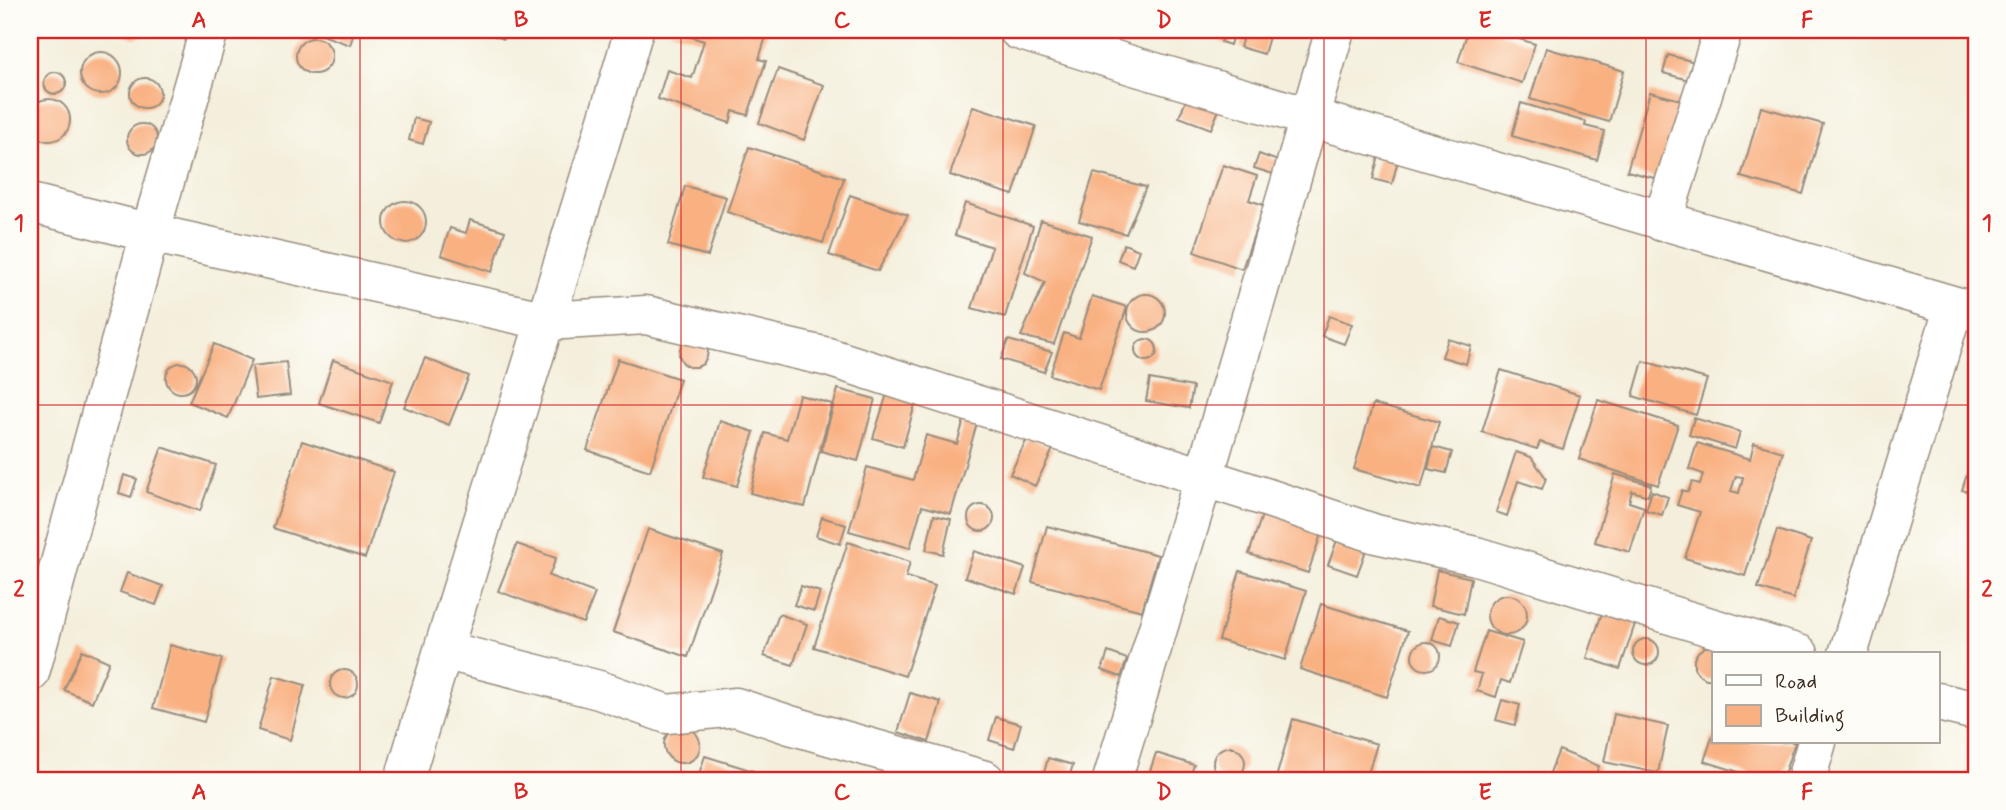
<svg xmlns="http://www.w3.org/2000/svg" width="2006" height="810" font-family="Mynerve,sans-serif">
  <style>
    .building { fill: #f9b182; fill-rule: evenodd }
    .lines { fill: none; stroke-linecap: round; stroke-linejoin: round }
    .minor-casing { stroke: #988c7d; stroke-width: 41 }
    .minor { stroke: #fff; stroke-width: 38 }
    .grid { fill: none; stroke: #d62828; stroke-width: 2; stroke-opacity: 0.55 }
    .neatline { fill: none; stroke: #d62828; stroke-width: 2.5 }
    .grid-label { font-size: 23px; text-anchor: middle; font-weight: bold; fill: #d62828 }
  </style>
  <rect width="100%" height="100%" fill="#fdfcf7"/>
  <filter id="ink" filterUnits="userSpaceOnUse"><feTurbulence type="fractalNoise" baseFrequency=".0143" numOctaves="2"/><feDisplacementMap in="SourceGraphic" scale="14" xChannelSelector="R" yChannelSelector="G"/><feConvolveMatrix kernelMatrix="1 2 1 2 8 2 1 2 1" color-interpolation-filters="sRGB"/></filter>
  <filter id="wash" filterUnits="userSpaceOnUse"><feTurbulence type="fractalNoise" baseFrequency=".00686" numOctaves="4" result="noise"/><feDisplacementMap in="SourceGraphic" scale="28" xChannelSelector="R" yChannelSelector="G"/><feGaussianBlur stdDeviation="1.57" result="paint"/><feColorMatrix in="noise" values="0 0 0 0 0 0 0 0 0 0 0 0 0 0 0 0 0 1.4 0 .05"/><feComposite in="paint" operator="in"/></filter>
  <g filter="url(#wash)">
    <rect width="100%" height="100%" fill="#f4efdc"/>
    <g id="blocks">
      <path class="building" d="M122,30h26l-3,4 -10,4 -8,-3z
        M308,30h47l-5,15z
        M477,30h30l-3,9z
        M668,30h100l-9,29 7,2 -18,54 -15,-4 -3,12 -72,-24 9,-29 25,8 12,-37z
        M1225,30h46l-7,24 -24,-7 4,-13 -10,-3 -4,14 -9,-3z
        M1468,30h23l44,14 -13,39 -64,-21z
        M296 56a18 18 0 1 1 36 0a18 18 0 1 1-36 0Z
        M1546,48l78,23 -15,51 -79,-23z
        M80 73a21 21 0 1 1 42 0a21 21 0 1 1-42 0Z
        M1668,55l27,7 -6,18 -26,-7z
        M778,69l46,16 -20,55 -45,-17z
        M44 83a11 11 0 1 1 22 0a11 11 0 1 1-22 0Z
        M130 93a15 15 0 1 1 30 0a15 15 0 1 1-30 0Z
        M1650,92l31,8 -23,79 -31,-8z
        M1187,98l32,12 -8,19 -32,-12z
        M28 120a21 21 0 1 1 42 0a21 21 0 1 1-42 0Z
        M1521,103l65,19 -1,4 20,5 -8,29 -85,-24z
        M973,106l63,20 -23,69 -63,-20z
        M1761,107l62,17 -20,70 -62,-17z
        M414,118l15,4 -6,22 -14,-4z
        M127 139a15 15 0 1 1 30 0a15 15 0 1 1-30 0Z
        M749,147l95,31 -21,65 -96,-31z
        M1259,154l19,7 -5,13 -19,-6z
        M1379,156l19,4 -6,24 -19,-5z
        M1223,165l34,11 -8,24 15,5 -22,64 -48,-17z
        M1094,173l52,14 -20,47 -47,-13z
        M685,186l41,11 -18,59 -40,-11z
        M850,195l58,20 -30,56 -49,-16z
        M384 222a21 21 0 1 1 42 0a21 21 0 1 1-42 0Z
        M965,203l68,23 -28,91 -33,-9 20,-61 -37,-12z
        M470,220l35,11 -13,41 -51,-17 9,-27 16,5z
        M1041,220l51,16 -38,108 -33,-8 24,-54 -20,-9z
        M1124,244l15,6 -6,16 -15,-6z
        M1127 313a19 19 0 1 1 38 0a19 19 0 1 1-38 0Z
        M1092,296l35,11 -28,83 -49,-15 14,-42 15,5z
        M1329,316l23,8 -8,20 -22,-8z
        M1448,339l23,7 -5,18 -24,-7z
        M1135 350a11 11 0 1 1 22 0a11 11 0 1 1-22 0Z
        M1008,340l44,12 -8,20 -43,-13z
        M684,342l20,1 4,7 -1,7 -4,7 -6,3h-8l-6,-4 -4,-7 1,-8z
        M214,344l38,16 -24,58 -39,-16z
        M425,358l44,18 -20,49 -45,-18z
        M618,359l62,20 -30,92 -63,-21z
        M333,360l60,21 -14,42 -60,-20z
        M1643,361l64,18 -11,36 -63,-19z
        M286,362l4,33 -34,4 -4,-33z
        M166 378a15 15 0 1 1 30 0a15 15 0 1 1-30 0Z
        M1501,370l79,25 -17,54 -23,-7 -3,7 -55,-17z
        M1150,379l43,8 -4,21 -43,-7z
        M838,389l37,10 -17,62 -37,-10z
        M887,394l29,7 -13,46 -30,-9z
        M799,395l33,9 -27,103 -55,-14 15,-60 22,6z
        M1598,400l80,25 -20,60 -79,-26z
        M1373,404l66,18 -18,66 -67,-19z
        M966,413l13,3 -28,98 -29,-8 -12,42 -61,-17 18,-64 46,13 13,-45 31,9z
        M1694,418l46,14 -5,17 -46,-14z
        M720,421l34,11 -17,54 -34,-9z
        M1028,437l25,12 -18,37 -25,-12z
        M302,441l92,31 -29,86 -92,-30z
        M1697,443l53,16 4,-16 29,9 -38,124 -60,-18 15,-46 -23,-7 5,-15 6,2 4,-10 8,2 3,-10 -14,-5zM1736,476l7,1 -4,16 -8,-2z
        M1976,445v49l-14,-4z
        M162,447l54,18 -16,46 -54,-19z
        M1433,447l19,5 -6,21 -18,-4z
        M1516,452l15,5 15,21 -4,11 -24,-8 -11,35 -11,-4z
        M1615,474l36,11 -3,11 -16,-5 -3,11 15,5 -14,45 -35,-10z
        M124,475l13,4 -6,18 -12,-4z
        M1652,491l16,6 -6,18 -16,-5z
        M968 518a13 13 0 1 1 26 0a13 13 0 1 1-26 0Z
        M1265,506l59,19 -16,48 -59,-19z
        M934,515l17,4 -8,35 -17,-4z
        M822,517l24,8 -6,19 -24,-8z
        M1047,526l111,29 -16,56 -110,-29z
        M648,529l75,25 -35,103 -75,-25z
        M1777,530l34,11 -18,58 -35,-11z
        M1340,532l29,10 -12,33 -29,-10z
        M848,542l62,20 -4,15 29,9 -30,90 -91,-29z
        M517,544l39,14 -7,18 46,17 -12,30 -85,-32z
        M974,551l51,17 -9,26 -51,-17z
        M1437,570l34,8 -7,36 -34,-8z
        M1240,571l66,20 -21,69 -66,-20z
        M127,573l36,13 -7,19 -36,-13z
        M801,586l19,6 -6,19 -20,-6z
        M1487 615a20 20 0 1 1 40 0a20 20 0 1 1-40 0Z
        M1321,604l87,27 -21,66 -87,-28z
        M1604,607l33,11 -17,51 -33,-11z
        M779,614l28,10 -14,41 -29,-9z
        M1439,616l20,6 -7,24 -20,-6z
        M1486,631l37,11 -13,41 -9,-3 -5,17 -19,-6 5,-17 -9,-2z
        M1633 652a13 13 0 1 1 26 0a13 13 0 1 1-26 0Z
        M1412 656a14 14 0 1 1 28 0a14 14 0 1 1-28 0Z
        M170,645l52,14 -18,63 -51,-14z
        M1705,647h8l8,4 2,3h-9v25h-8l-8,-5 -4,-6v-9l4,-7z
        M82,650l27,12 -17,40 -28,-12z
        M1108,652l19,7 -6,18 -19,-7z
        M330 684a14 14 0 1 1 28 0a14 14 0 1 1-28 0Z
        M274,676l31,9 -15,55 -32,-10z
        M910,693l31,9 -12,40 -31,-10z
        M1502,700l18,5 -5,20 -19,-5z
        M1614,714l54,12 -10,47 -54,-11z
        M996,717l25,7 -7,24 -25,-8z
        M1293,719l84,25 -11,36h-82l-8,-2z
        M664 745a18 18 0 1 1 36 0a18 18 0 1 1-36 0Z
        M1714,732v10h81l-13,38h-18l-60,-19z
        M1213 763a16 16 0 1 1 32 0a16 16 0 1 1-32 0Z
        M1559,750l40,16 -6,14h-46z
        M1156,753l38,12 -5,15h-42z
        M705,756l58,18 -2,6h-64z
        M1048,758l25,7 -5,15h-26z"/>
    </g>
  </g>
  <g filter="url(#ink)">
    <use href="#blocks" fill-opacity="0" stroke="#988c7d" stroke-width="2"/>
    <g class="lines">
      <defs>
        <path id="minor" d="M1018,30l116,36 842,246
          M30,203l120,30 397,88 99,-6 182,42 440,141 108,36 100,22 323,98
          M1662,222l61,-192
          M443,650l156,40 68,24 69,-7 54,18 195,55
          M1848,654l106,-348
          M30,673l120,-440 59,-203
          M1938,702l38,9
          M404,780c74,-251 156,-499 230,-750
          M1112,780l92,-303 131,-447
          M1806,780l11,-38"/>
      </defs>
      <use href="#minor" class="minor-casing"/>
      <use href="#minor" class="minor"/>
    </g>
  </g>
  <path class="grid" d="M360,30v750M681,30v750M1003,30v750M1324,30v750M1646,30v750M30,405h1946"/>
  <rect width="2006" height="810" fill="none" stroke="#fdfcf7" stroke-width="77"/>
  <rect x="1712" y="652" width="228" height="91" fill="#fdfcf7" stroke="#afa8a0" stroke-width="2"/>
  <rect x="1726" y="675" width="35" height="10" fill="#ffffff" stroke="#afa8a0" stroke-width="2"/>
  <text x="1775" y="688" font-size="21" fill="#3b2a1e">Road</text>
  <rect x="1726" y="705" width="35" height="21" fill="#f9b182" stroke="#afa8a0" stroke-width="2"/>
  <text x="1775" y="722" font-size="21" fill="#3b2a1e">Building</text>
  <rect x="38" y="38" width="1930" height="734" class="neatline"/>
  <g class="grid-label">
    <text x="199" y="27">A</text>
    <text x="521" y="27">B</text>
    <text x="842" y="27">C</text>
    <text x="1164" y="27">D</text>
    <text x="1485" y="27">E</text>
    <text x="1807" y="27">F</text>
    <text x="19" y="230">1</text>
    <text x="1987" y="230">1</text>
    <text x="19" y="596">2</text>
    <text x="1987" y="596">2</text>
    <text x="199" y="799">A</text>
    <text x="521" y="799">B</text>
    <text x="842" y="799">C</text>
    <text x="1164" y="799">D</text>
    <text x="1485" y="799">E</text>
    <text x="1807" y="799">F</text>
  </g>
</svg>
